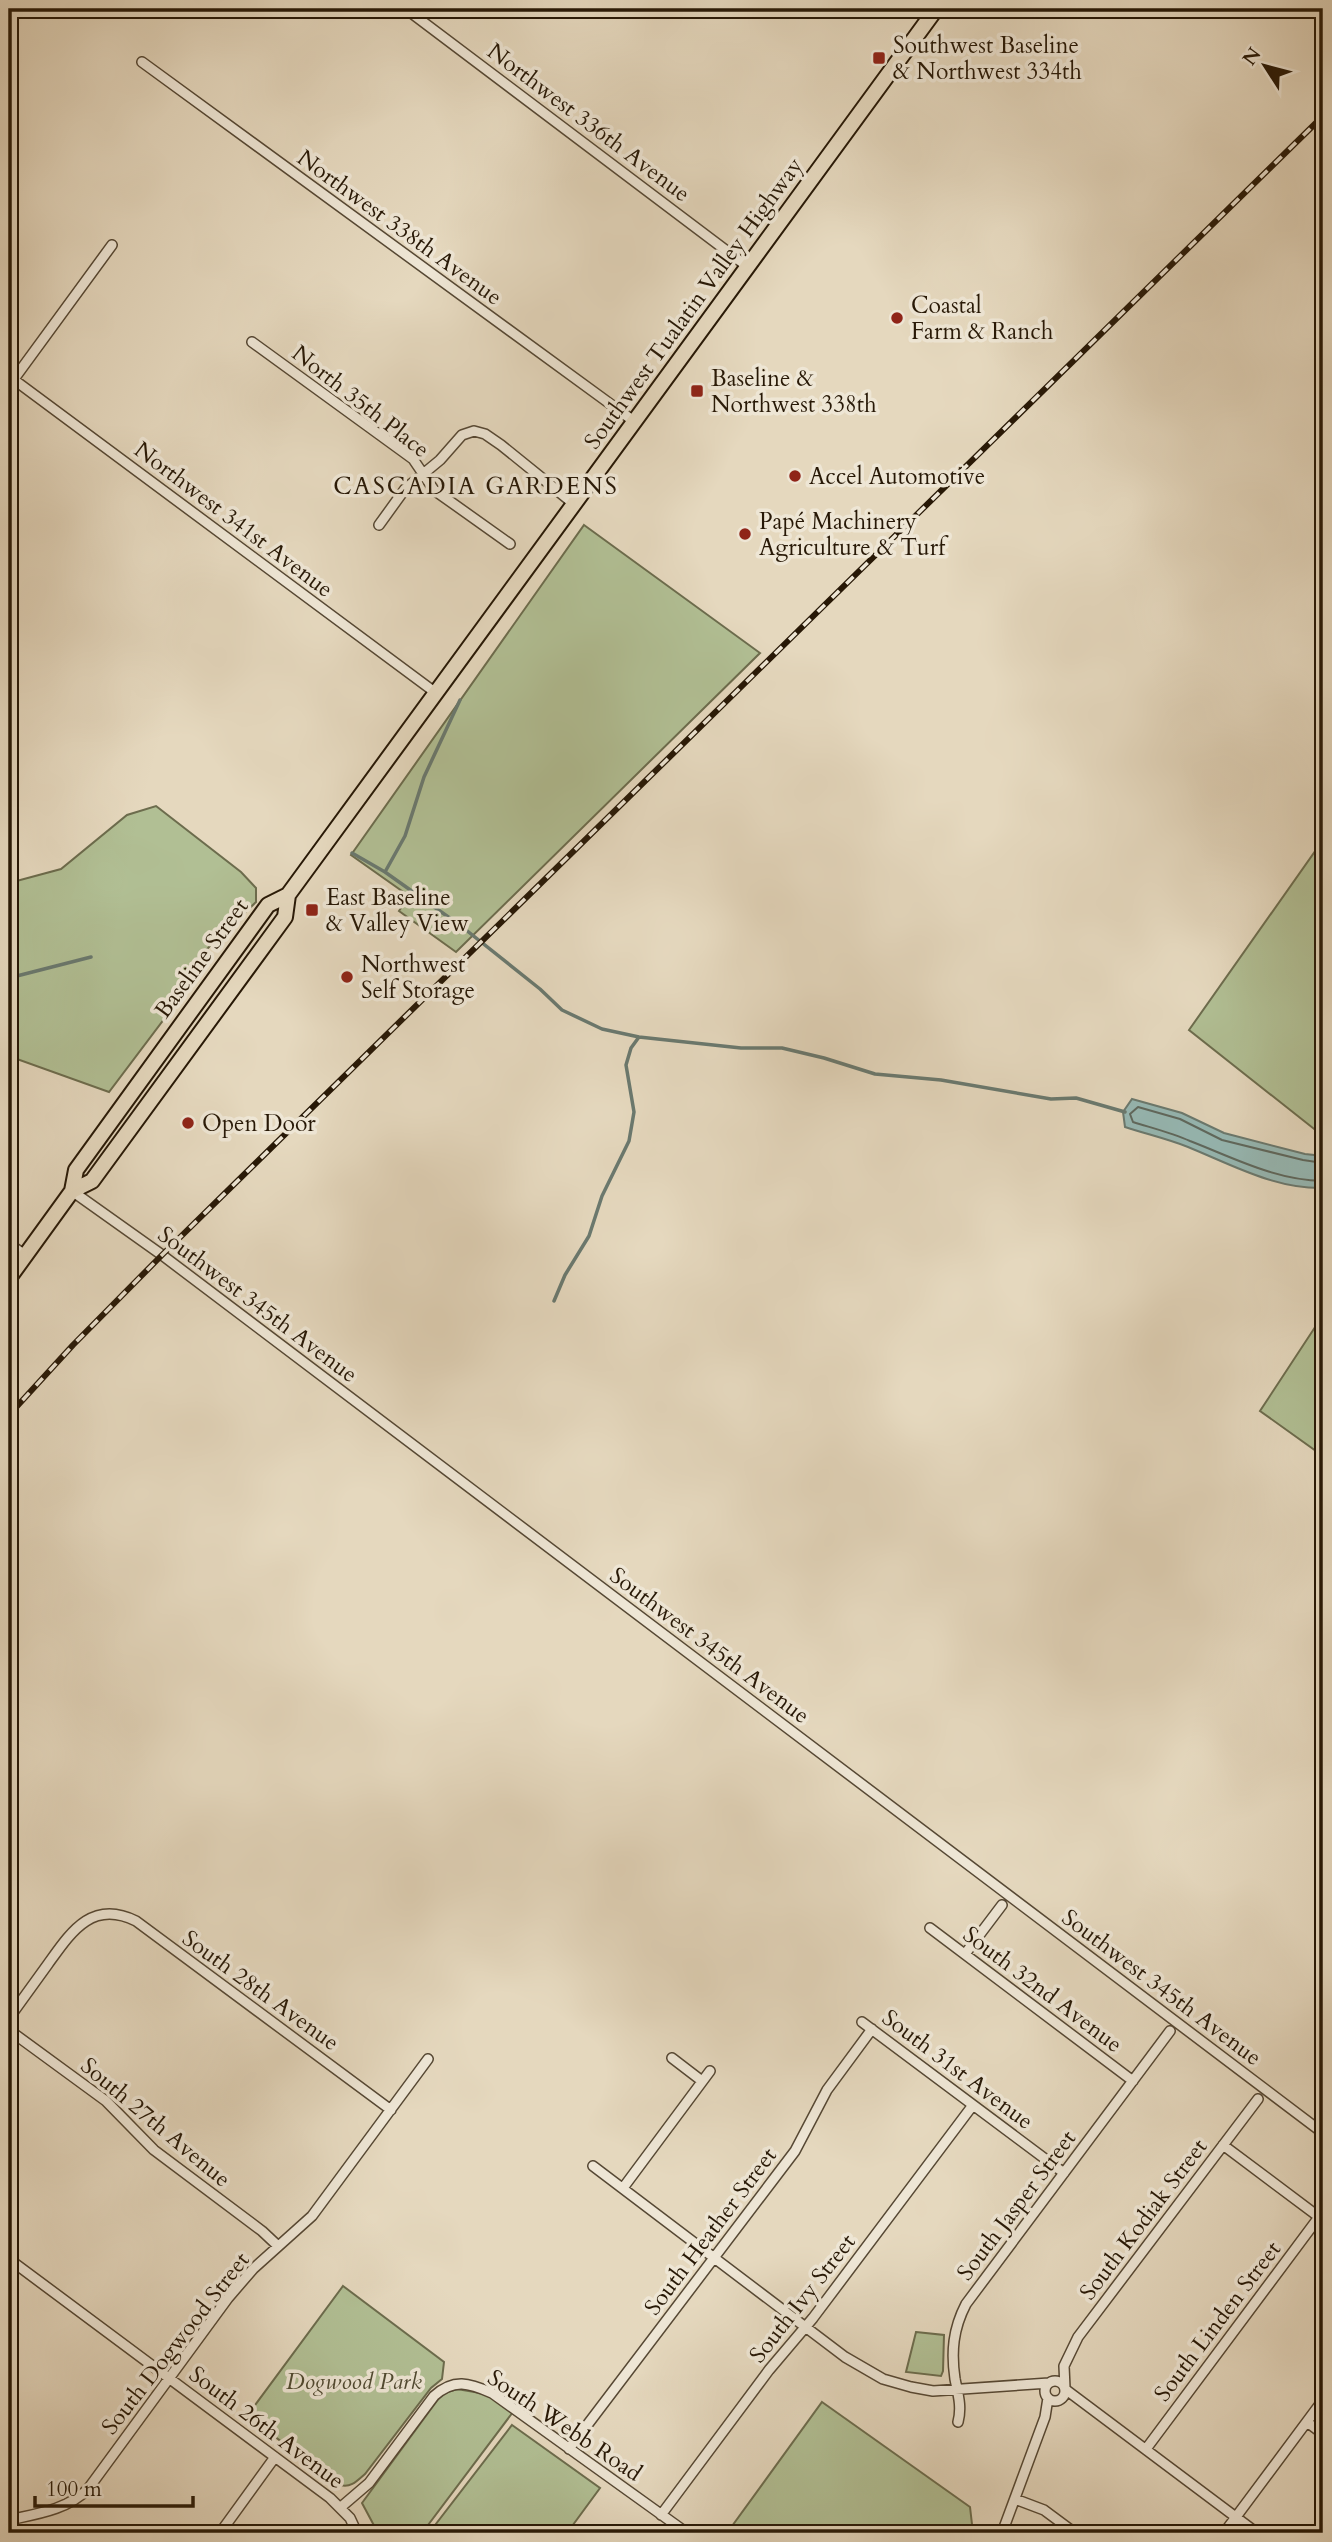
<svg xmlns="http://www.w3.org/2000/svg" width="1332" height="2542" font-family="Cardo,serif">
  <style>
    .green { fill: #b1bf94; stroke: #6c6c4d; stroke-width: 2 }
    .water { fill: #96b9b5; stroke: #6a796f; stroke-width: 2 }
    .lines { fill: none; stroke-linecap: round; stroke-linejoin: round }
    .shore { stroke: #5e685e; stroke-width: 2 }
    .stream { stroke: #6a796f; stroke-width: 3.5 }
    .minor-casing { stroke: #564834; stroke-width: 12 }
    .trunk-casing { stroke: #271806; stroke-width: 18 }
    .minor { stroke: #eee6d5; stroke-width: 9 }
    .trunk { stroke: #e5d8be; stroke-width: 14 }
    .rail-casing { stroke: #271806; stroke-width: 6 }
    .rail { stroke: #eee6d5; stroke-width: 3.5; stroke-dasharray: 10; stroke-linecap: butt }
    .poi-dot { fill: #8f2418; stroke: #eee6d5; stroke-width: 2.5 }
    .labels { text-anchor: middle; stroke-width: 7; stroke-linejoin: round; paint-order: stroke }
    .poi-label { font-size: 23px; fill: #271806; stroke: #eee6d5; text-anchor: start }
    .street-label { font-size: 23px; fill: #271806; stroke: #eee6d5 }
    .park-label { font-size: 23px; font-style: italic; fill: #504a31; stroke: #eee6d5 }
    .neighbourhood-label { font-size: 24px; letter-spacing: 2px; fill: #271806; stroke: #eee6d5 }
  </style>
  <rect width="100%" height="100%" fill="#e5d8be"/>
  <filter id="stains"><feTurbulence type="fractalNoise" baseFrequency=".00286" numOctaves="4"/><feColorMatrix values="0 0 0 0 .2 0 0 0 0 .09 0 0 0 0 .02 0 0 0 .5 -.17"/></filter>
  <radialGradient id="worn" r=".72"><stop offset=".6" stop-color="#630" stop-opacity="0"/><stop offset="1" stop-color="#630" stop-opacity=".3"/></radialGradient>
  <path class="green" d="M584,525l176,128 -304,299 -57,-41 10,-15 -58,-41z
    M156,806l85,66 15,16v14l-49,47 -21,41 -77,102 -92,-33 -8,17v-193l52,-14 66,-54z
    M1323,840v296l-134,-106z
    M1323,1315v141l-63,-45z
    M343,2286l101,76 -2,17 -11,9 -66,86c-8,7 -14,14 -25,11l-93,-69z
    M916,2332l28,3 -1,36 -2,5 -35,-4z
    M457,2389l29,5 27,18 -91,121h-44l-16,-30 80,-109z
    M822,2402l148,105 3,26h-246z
    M512,2425l88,63 -33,45h-138z"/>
  <path class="water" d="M1132,1099l50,14 42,20 81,21 18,2v32c-48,1 -91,-23 -135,-41 -20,-8 -42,-13 -63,-20l-2,-15z"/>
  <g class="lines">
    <path class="shore" d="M1323,1163l-20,-3 -81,-20 -42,-21 -42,-12 -8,7 3,8c19,6 39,11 57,19 44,17 85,39 133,40"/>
    <path class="stream" d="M352,853l33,19 76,54 79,63 22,21 40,19 37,8 102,11h41l42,10 51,16 66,6 110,19 25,-1 49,14
      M385,872l20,-36 19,-59 36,-77
      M9,978l82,-21
      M554,1301l11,-26 24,-39 13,-40 27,-55 5,-29 -8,-47 5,-17 8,-11"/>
    <defs>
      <path id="minor" d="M406,9l342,258
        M142,62l493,360
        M252,342l161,117 21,31 76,54
        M9,376l427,317
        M14,379l98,-134
        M379,525l26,-36 35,-29 22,-25 12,-4 11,3 16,11 73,59
        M72,1191l90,64 1161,878
        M9,1244l16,11
        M9,1818v1
        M930,1928l203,153
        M965,1954l37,-49
        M9,2018c13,-18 26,-36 39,-54 23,-32 44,-65 88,-43l255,189
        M862,2022l202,151
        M9,2030l97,71 48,49 108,81 16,15
        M672,2058l30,23
        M1223,2145l100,75
        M593,2166l252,191 38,22 28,8 22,4 116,-8
        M623,2188l87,-117
        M9,2259l321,239 20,20 7,15
        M1045 2391a10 10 0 1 1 20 0a10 10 0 1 1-20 0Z
        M1065,2388l-1,-22 14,-29 180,-238
        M1065,2389l192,144
        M958,2422c4,-15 0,-28 -3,-43 -4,-27 -2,-50 11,-75l204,-273
        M1307,2422l16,12
        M569,2449l226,-298 32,-61 45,-61
        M1146,2449l173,-232
        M1015,2499l29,11 31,23
        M341,2507l28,-24 65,-87c20,-18 35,-13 58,-3l195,140
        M661,2515l108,-145 44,-52 160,-213
        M9,2520c27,-6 58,-10 79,-31l140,-191 25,-29 59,-53 116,-157
        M220,2533l55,-76
        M1002,2533l43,-116 3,-19
        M1224,2533l99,-133"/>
      <path id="trunk" d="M72,1191l20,-10 193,-264 3,-22
        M9,1278l63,-87 4,-21 192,-265 20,-10 648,-886"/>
    </defs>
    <use href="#minor" class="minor-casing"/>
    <use href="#trunk" class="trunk-casing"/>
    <use href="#minor" class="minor"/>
    <use href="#trunk" class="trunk"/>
    <defs>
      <path id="rail" d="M9,1415l64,-70 89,-90 1161,-1139"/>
    </defs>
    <use href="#rail" class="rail-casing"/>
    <use href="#rail" class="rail"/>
  </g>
  <g class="poi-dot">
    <rect x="872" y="51" width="14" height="14" rx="3.5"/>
    <circle cx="897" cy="318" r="7"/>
    <rect x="690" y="384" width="14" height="14" rx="3.5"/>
    <circle cx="795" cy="476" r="7"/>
    <circle cx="745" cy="534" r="7"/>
    <rect x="305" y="903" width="14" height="14" rx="3.5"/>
    <circle cx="347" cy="977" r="7"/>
    <circle cx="188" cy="1123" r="7"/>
  </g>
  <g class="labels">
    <g class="poi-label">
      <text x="893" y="53">Southwest Baseline<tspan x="893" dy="26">&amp; Northwest 334th</tspan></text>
      <text x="911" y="313">Coastal<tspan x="911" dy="26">Farm &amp; Ranch</tspan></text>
      <text x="711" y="386">Baseline &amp;<tspan x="711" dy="26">Northwest 338th</tspan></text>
      <text x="809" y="484">Accel Automotive</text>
      <text x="759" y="529">Papé Machinery<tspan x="759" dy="26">Agriculture &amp; Turf</tspan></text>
      <text x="326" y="905">East Baseline<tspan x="326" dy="26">&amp; Valley View</tspan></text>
      <text x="361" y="972">Northwest<tspan x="361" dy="26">Self Storage</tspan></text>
      <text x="202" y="1131">Open Door</text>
    </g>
    <g class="street-label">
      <text transform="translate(589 122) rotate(37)" y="8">Northwest 336th Avenue</text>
      <text transform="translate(400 227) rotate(36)" y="8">Northwest 338th Avenue</text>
      <text transform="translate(693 303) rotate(-54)" y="8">Southwest Tualatin Valley Highway</text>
      <text transform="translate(361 401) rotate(38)" y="8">North 35th Place</text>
      <text transform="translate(234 519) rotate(37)" y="8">Northwest 341st Avenue</text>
      <text transform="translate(201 958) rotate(-54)" y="8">Baseline Street</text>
      <text transform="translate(258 1304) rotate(37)" y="8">Southwest 345th Avenue</text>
      <text transform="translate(710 1645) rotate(37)" y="8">Southwest 345th Avenue</text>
      <text transform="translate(1162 1987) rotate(37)" y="8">Southwest 345th Avenue</text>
      <text transform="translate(1043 1989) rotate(37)" y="8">South 32nd Avenue</text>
      <text transform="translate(261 1990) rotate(36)" y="8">South 28th Avenue</text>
      <text transform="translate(958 2069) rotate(37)" y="8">South 31st Avenue</text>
      <text transform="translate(156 2122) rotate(40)" y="8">South 27th Avenue</text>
      <text transform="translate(1016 2205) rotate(-53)" y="8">South Jasper Street</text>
      <text transform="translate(1143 2219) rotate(-53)" y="8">South Kodiak Street</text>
      <text transform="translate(710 2231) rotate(-53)" y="8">South Heather Street</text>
      <text transform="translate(802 2298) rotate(-52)" y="8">South Ivy Street</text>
      <text transform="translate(1217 2321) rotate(-53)" y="8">South Linden Street</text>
      <text transform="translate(175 2343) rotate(-52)" y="8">South Dogwood Street</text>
      <text transform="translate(565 2425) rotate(34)" y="8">South Webb Road</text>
      <text transform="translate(267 2427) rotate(37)" y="8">South 26th Avenue</text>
    </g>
    <g class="park-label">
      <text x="354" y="2389">Dogwood Park</text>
    </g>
    <g class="neighbourhood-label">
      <text x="476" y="494">CASCADIA GARDENS</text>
    </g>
  </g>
  <rect width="1332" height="2542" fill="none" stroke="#e5d8be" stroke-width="35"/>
  <rect x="10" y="10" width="1311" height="2521" fill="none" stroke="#271806" stroke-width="3.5"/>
  <rect x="18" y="18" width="1297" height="2507" fill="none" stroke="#271806" stroke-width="2"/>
  <g transform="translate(1265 66) rotate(306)" stroke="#eee6d5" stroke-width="5" paint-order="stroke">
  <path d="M0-5L12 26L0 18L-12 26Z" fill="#271806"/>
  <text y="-10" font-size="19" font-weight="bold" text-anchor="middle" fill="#271806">N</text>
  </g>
  <path d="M35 2496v10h158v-10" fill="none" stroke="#271806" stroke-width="3.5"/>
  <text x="46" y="2496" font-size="21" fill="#271806" stroke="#eee6d5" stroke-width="5" paint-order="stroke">100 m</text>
  <rect width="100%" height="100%" filter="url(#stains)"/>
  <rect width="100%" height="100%" fill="url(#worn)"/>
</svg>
